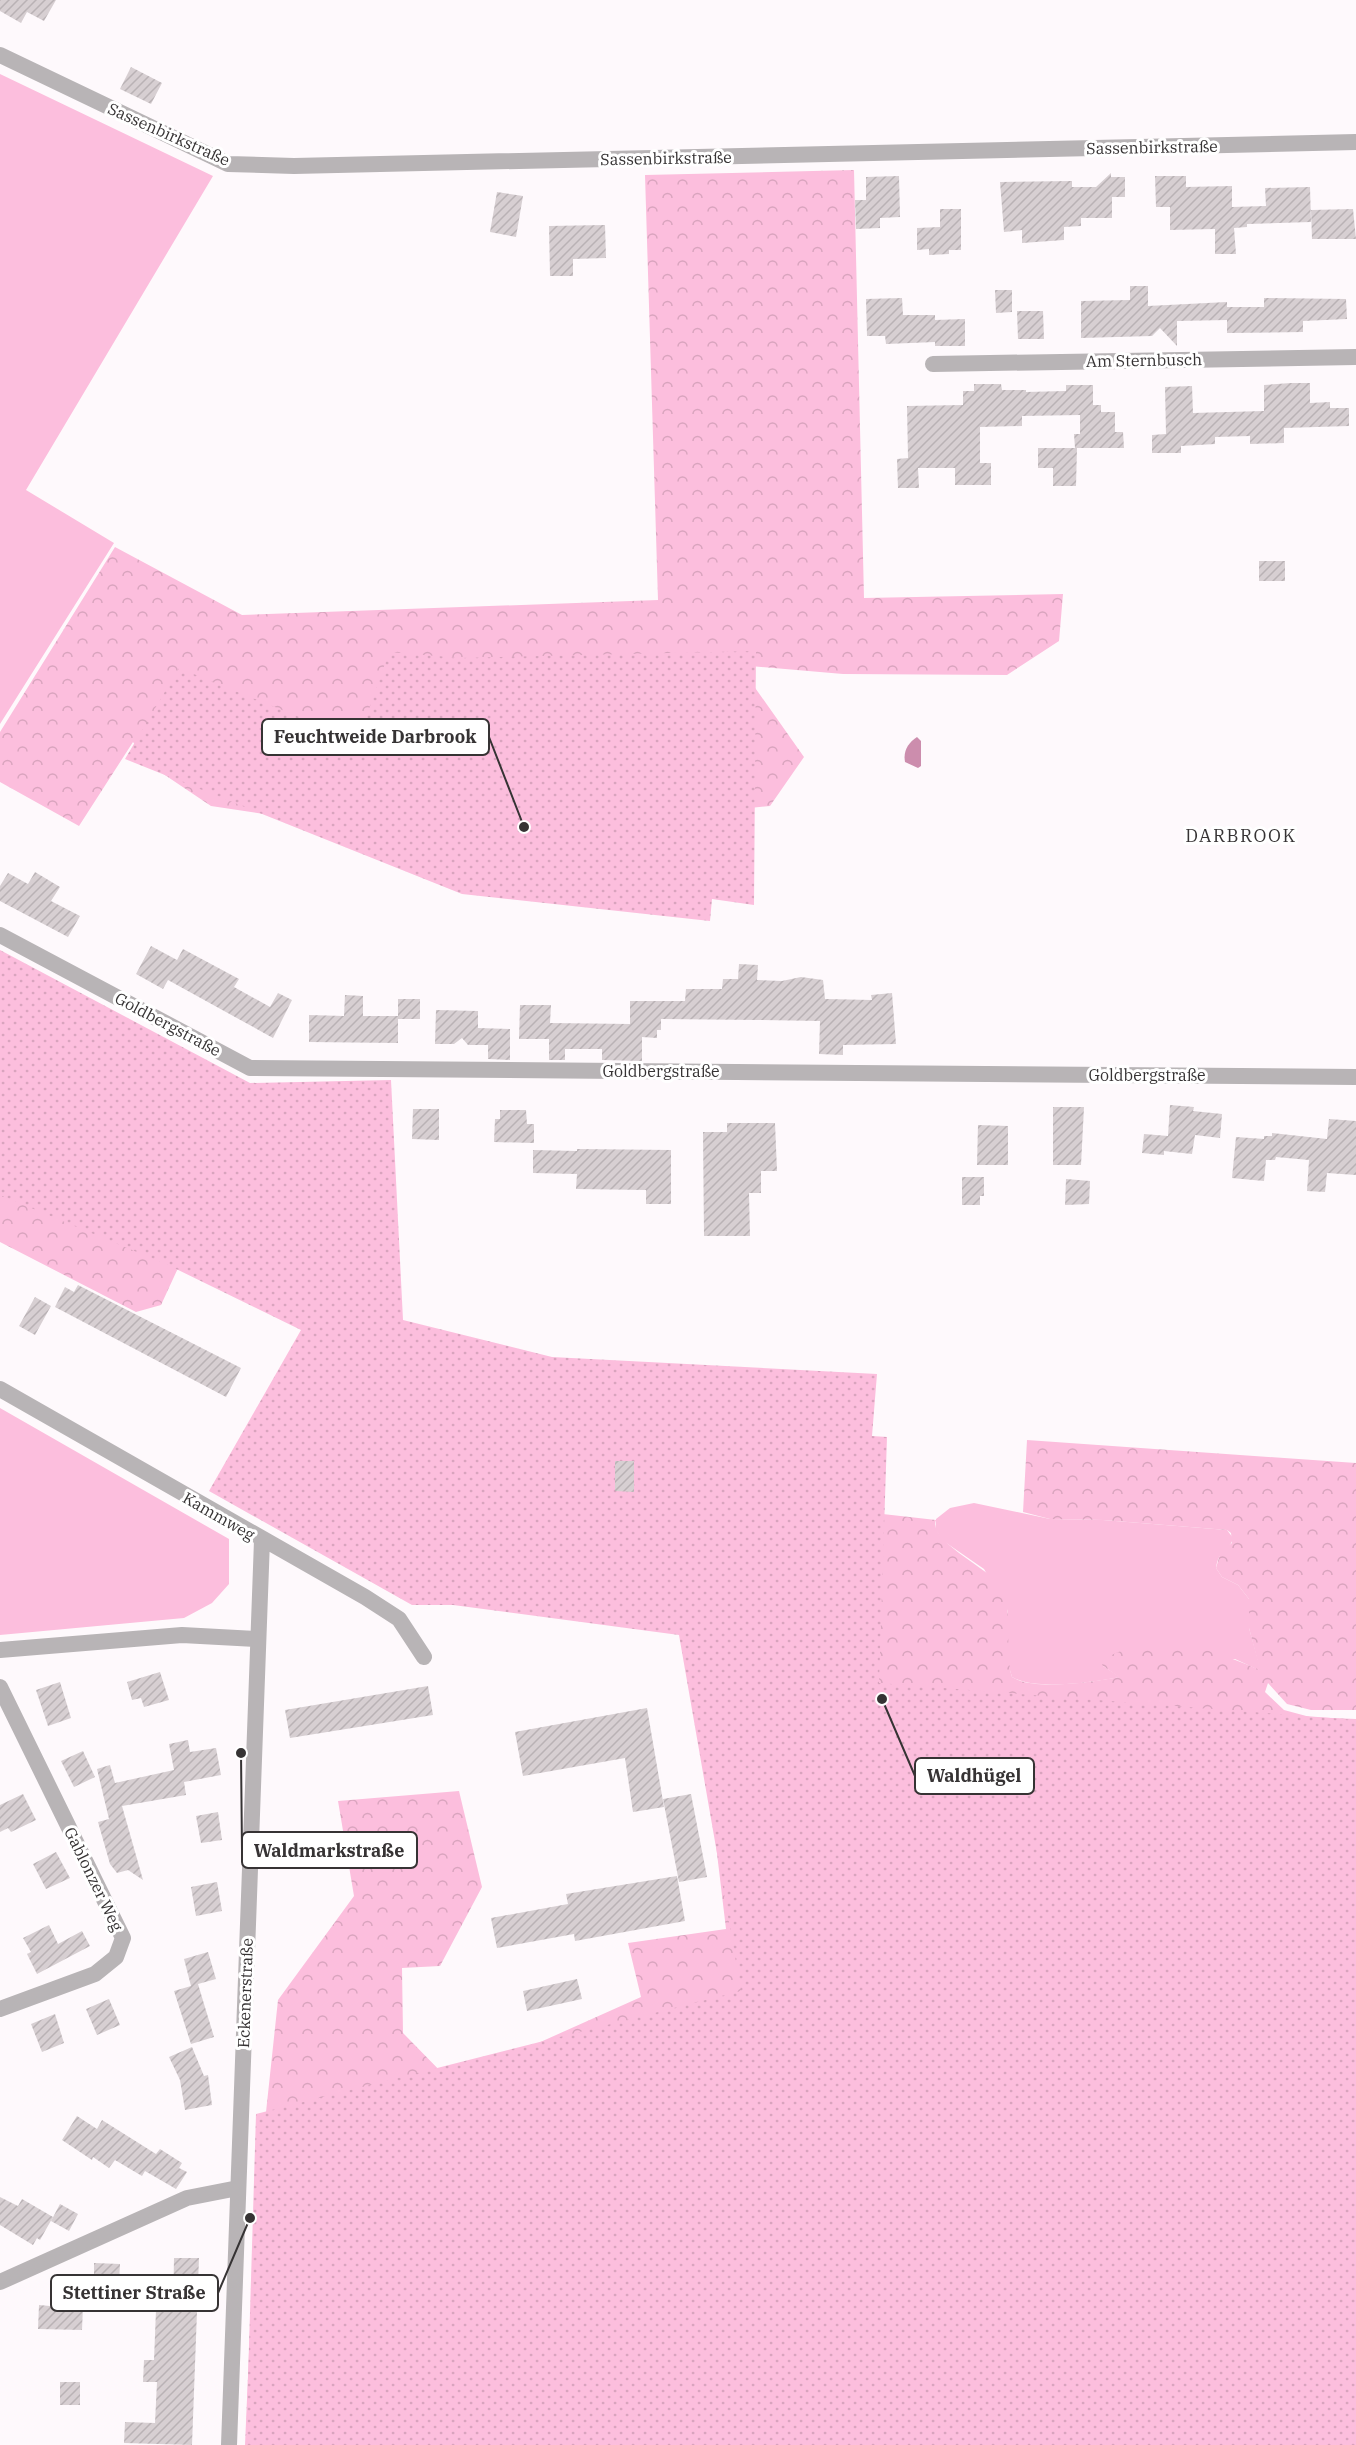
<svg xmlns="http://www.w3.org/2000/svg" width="1356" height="2445" font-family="'IBM Plex Serif',serif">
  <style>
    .grass { fill: #fcbedd }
    .forest { fill: url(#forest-crowns) }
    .park { fill: url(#park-dots) }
    .water { fill: #cc8dad }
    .building { fill: url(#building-hatch) }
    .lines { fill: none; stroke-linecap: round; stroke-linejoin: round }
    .minor { stroke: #b8b4b6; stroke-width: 16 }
    .labels { text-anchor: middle; stroke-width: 6; stroke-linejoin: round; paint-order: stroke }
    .street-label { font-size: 16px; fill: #363334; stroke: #fff }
    .neighbourhood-label { font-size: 18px; letter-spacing: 1.5px; fill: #363334; stroke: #fff }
    .leader { fill: none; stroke: #363334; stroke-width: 2 }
    .callout-dot { fill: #363334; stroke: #fff; stroke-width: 2 }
    .callout { fill: #fff; stroke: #363334; stroke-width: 2 }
    .callout-label { font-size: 18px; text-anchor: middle; font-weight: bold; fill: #363334 }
  </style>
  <defs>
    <pattern id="forest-crowns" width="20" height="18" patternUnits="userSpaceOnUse" patternTransform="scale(1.5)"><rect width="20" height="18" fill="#fcbedd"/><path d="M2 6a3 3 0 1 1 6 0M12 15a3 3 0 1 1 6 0" fill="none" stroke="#d9a4be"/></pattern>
    <pattern id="park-dots" width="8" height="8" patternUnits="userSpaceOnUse" patternTransform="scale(1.5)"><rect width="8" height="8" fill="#fcbedd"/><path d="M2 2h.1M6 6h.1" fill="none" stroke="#d9a4be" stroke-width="1.8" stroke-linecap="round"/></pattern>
    <pattern id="building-hatch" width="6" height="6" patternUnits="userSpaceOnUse" patternTransform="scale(1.5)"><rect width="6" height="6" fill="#d7cfd2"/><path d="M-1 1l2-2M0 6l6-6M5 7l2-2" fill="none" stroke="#b9b2b5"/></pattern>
  </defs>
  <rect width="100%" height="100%" fill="#fef9fc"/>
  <path class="grass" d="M0,74l213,102 -187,314 88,53 -114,181z
    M0,1408l229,131v45l-17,19 -28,15 -184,17z
    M974,1503l76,16 53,1 124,10 6,8c-3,13 -14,10 -17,30l6,9 16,8 11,14v29l12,43 -26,-12 -132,7 17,11c-25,5 -86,14 -108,0l-5,-17 1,-49 -24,-42 -42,-29 -6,-10v-11l14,-11z"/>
  <path class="forest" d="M854,170l10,428 199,-4 -4,47 -52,34 -164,-1 -104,-9 65,92 -34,49 -39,4 -387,-19 -67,25 -66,-10 -61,-41 -17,-23 -54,84 -79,-44v-50l115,-185 127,68 416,-15 -13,-425z
    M0,953l232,198 -71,154 -25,7 -136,-70z
    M1027,1440l329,23v247h-45l-24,-6 -19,-21 -3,9 19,18 26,7 46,2v726h-1111l10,-230 23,-215 76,-104 -16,-95 121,-10 23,96 -42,79 -38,2 1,65 48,49 190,-85 -13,-54 98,-14 -28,-235 167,-182 71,8c-8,21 52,48 65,66 13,19 3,65 11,91 21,14 82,5 107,0l-16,-11 -3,-5c55,-32 106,-14 160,9l-11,-42v-29l-11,-14 -16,-8 -6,-9 5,-17 11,-8 -1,-10 -4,-3 -124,-10 -53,-1 -27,-7z"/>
  <path class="park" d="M756,651l-2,254 -42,-6 -2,22 -248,-27 -337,-135 54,-91 179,73 31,-89 71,6z
    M0,950l250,133 141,-3 12,240 149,37 325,17 -5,62 15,1 -8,246 477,37v725h-1110l10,-331 485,-123 -62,-356 -226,-30h-41l-203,-114 92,-161 -133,-65 -168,-70z"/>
  <path class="water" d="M917,737l4,4v25l-3,2 -13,-6c-2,-11 3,-19 12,-25z"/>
  <path class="building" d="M0,0h56l-12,21 -17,-9 -6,11 -21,-12z
    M131,67l31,16 -11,21 -31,-15z
    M1111,173v4h14v20h-13v21h-31v8l-17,1v13l-42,3v-13l-18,2 -4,-50 72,-1v6h24z
    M899,176l1,41 -20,1v10l-24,1 -1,-29h11v-23z
    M1155,176h31v11l46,-1v21l34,-1 -1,-18 45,-1 1,35 -64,2v3l-13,1 2,26h-21v-25l-45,1v-23h-14z
    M497,192l26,4 -7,41 -26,-5z
    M940,209h21v41h-12v4l-20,1v-6l-12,1v-22l23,-1z
    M1353,209l3,30h-44l-1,-29z
    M605,225l1,33 -33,1v17h-23l-1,-50z
    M1130,286h18v20l79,-4v5h37v-9l82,1 1,20 -44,2v11l-76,1v-13l-50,1v25l-17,-18 -8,8 -71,2v-37l49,-1z
    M995,290h17v22l-16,1z
    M902,298l1,17h32v5l30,-1v27h-30v-4l-49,2 -1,-8h-18l-1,-37z
    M1017,311h26l1,28h-26z
    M1291,383h19v20l20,-1v6h19v18l-65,2v15l-34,1v-8l-35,1v7l-34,2v7h-29v-18l14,-1 -1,-47 27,-1 1,27 71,-2v-26z
    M974,384h27l1,6h24v2l40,-1v-6h27v20h8v7h14v20h8l1,16h-47l-1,38h-23v-18h-15v-20h37l-1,-14h6v-19l-58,1v10l-42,1v36h11v22h-36v-17h-37l1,20h-21l-1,-29 11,-1 -1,-52 56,-1v-14h11z
    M1259,561h26v20h-26z
    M35,872l25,15 -9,14 29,15 -12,21 -68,-36v-15l8,-13 20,11z
    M151,946l26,14 6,-11 56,30 -5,8 36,20 8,-14 14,7 -19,38 -105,-58 -5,9 -27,-15z
    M739,964l19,1 -1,15 25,1 19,-4 22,3 2,19 47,1 -1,-5 21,-2 4,51 -53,1v10l-24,-1 1,-33 -63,-1 -96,-1v11h-4v8l-15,-1v24l-40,-1v-11h-37v11h-16v-21h-30l1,-34h31l-1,18 80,1v-23h55l1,-12h36l1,-10h15z
    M345,995l18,1v20h35v-17h22v20h-22v24l-89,-1v-27l35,1z
    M436,1010l42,1v17l32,1v31l-22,-1v-14h-20l-6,-7 -8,6h-19z
    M1170,1105l24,2 -1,4 29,3 -2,24 -25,-3 -3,19 -28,-3v4l-22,-2 2,-19 24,2z
    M1053,1107h31l-3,58h-28z
    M413,1109h26v31l-27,-1z
    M500,1110h26l1,14h7v19l-40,-1 1,-23h5z
    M1329,1119l27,2v54l-29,-2 -2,19 -18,-1 2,-31 -33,-3 -1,3h-9l-2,21 -32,-3 4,-41 28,2v-3h8v-3l55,6z
    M727,1123h48l2,48h-16v22h-12l1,43h-46l-1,-104h24z
    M978,1125l30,1v39h-31z
    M577,1149l94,1v54h-25v-14l-70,-1 1,-15 -44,-1v-23l44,1z
    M962,1177h22v19h-4v9h-18z
    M1066,1179l24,2 -1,23 -24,1z
    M78,1285l163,83 -15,29 -171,-90 10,-20 9,5z
    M35,1297l16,9 -16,29 -16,-9z
    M615,1461h19v31l-19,-1z
    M160,1672l9,28 -25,7 -3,-9 -9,2 -5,-18z
    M60,1682l11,36 -23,8 -12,-36z
    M428,1686l5,29 -143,23 -5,-28z
    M647,1708l17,99 -31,5 -8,-54 -102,18 -8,-44z
    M188,1740l2,12 26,-4 5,27 -37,7 2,13 -64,11 21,74 -15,-10 -11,3 -7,-9 -12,-42 11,-3 -12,-50 13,-4 5,18 59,-13 -5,-26z
    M83,1751l12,26 -21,10 -13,-26z
    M23,1794l13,26 -25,12 -3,-4 -8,4v-27z
    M691,1794l16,83 -28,5 -16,-83z
    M218,1812l4,28 -21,3 -5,-27z
    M56,1852l14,26 -24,11 -13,-25z
    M677,1876l8,45 -110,20 -1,-7 -77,14 -6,-30 77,-14 -2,-10z
    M217,1882l5,29 -26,5 -5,-29z
    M49,1925l9,19 24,-13 8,15 -53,28 -10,-20 4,-2 -8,-14z
    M208,1952l8,27 -18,5 16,53 -23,7 -17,-53 17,-5 -7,-27z
    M577,1979l5,20 -55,12 -4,-20z
    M109,1999l11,26 -23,10 -11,-26z
    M55,2014l9,29 -22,9 -11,-28z
    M192,2047l12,29 4,-1 4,30 -27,5 -5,-30 -11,-23z
    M77,2116l20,13 5,-9 54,34 4,-5 22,14 -3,5 8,4 -11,17 -31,-18 -3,5 -27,-16 -6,8 -16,-11 -1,3 -30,-20z
    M0,2197l18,9 4,-7 31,18 -13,23 -3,-2 -4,7 -33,-20z
    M60,2204l18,10 -9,17 -18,-10z
    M174,2258h25l-7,187 -68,-2 1,-21 30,1 2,-41h-14l1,-22h10l2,-50h17z
    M94,2263l26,1 -2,34h-25v9l-10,-1 -1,24 -44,-1 1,-24 11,1v-23l23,1v-5h21z
    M60,2382h20v23h-20z"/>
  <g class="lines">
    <path class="minor" d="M0,55l228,109 66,2 1062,-24
      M933,364l423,-7
      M0,935l250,133 1106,9
      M0,1389l365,208 34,22 25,38
      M0,1650l182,-15 74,4
      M0,1687l123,251 -7,19 -21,17 -95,35
      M0,2282l187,-84 51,-10
      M229,2445l33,-905"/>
  </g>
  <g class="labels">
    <g class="street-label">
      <text transform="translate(169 134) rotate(24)" y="6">Sassenbirkstraße</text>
      <text transform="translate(1152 147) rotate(-1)" y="6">Sassenbirkstraße</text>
      <text transform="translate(666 158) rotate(-1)" y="6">Sassenbirkstraße</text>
      <text transform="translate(1144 360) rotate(-1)" y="6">Am Sternbusch</text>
      <text transform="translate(168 1024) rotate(28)" y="6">Goldbergstraße</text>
      <text x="661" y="1077">Goldbergstraße</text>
      <text x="1147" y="1081">Goldbergstraße</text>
      <text transform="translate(219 1516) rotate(30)" y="6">Kammweg</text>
      <text transform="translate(94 1879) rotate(64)" y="6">Gablonzer Weg</text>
      <text transform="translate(245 1993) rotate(-88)" y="6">Eckenerstraße</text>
    </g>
    <g class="neighbourhood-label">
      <text x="1241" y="842">DARBROOK</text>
    </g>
  </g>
  <path class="leader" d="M524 827L489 737M882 1699L915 1776M241 1753L242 1850M250 2218L218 2293"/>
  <g class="callout-dot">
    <circle cx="524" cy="827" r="6"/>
    <circle cx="882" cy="1699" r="6"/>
    <circle cx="241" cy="1753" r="6"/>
    <circle cx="250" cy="2218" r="6"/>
  </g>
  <g class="callout">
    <rect x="262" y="719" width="227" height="36" rx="6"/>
    <rect x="915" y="1758" width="119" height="36" rx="6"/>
    <rect x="242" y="1832" width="175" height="36" rx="6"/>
    <rect x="51" y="2275" width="167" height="36" rx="6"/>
  </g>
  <g class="callout-label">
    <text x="375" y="743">Feuchtweide Darbrook</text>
    <text x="974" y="1782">Waldhügel</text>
    <text x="329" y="1857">Waldmarkstraße</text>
    <text x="134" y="2299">Stettiner Straße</text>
  </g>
</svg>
